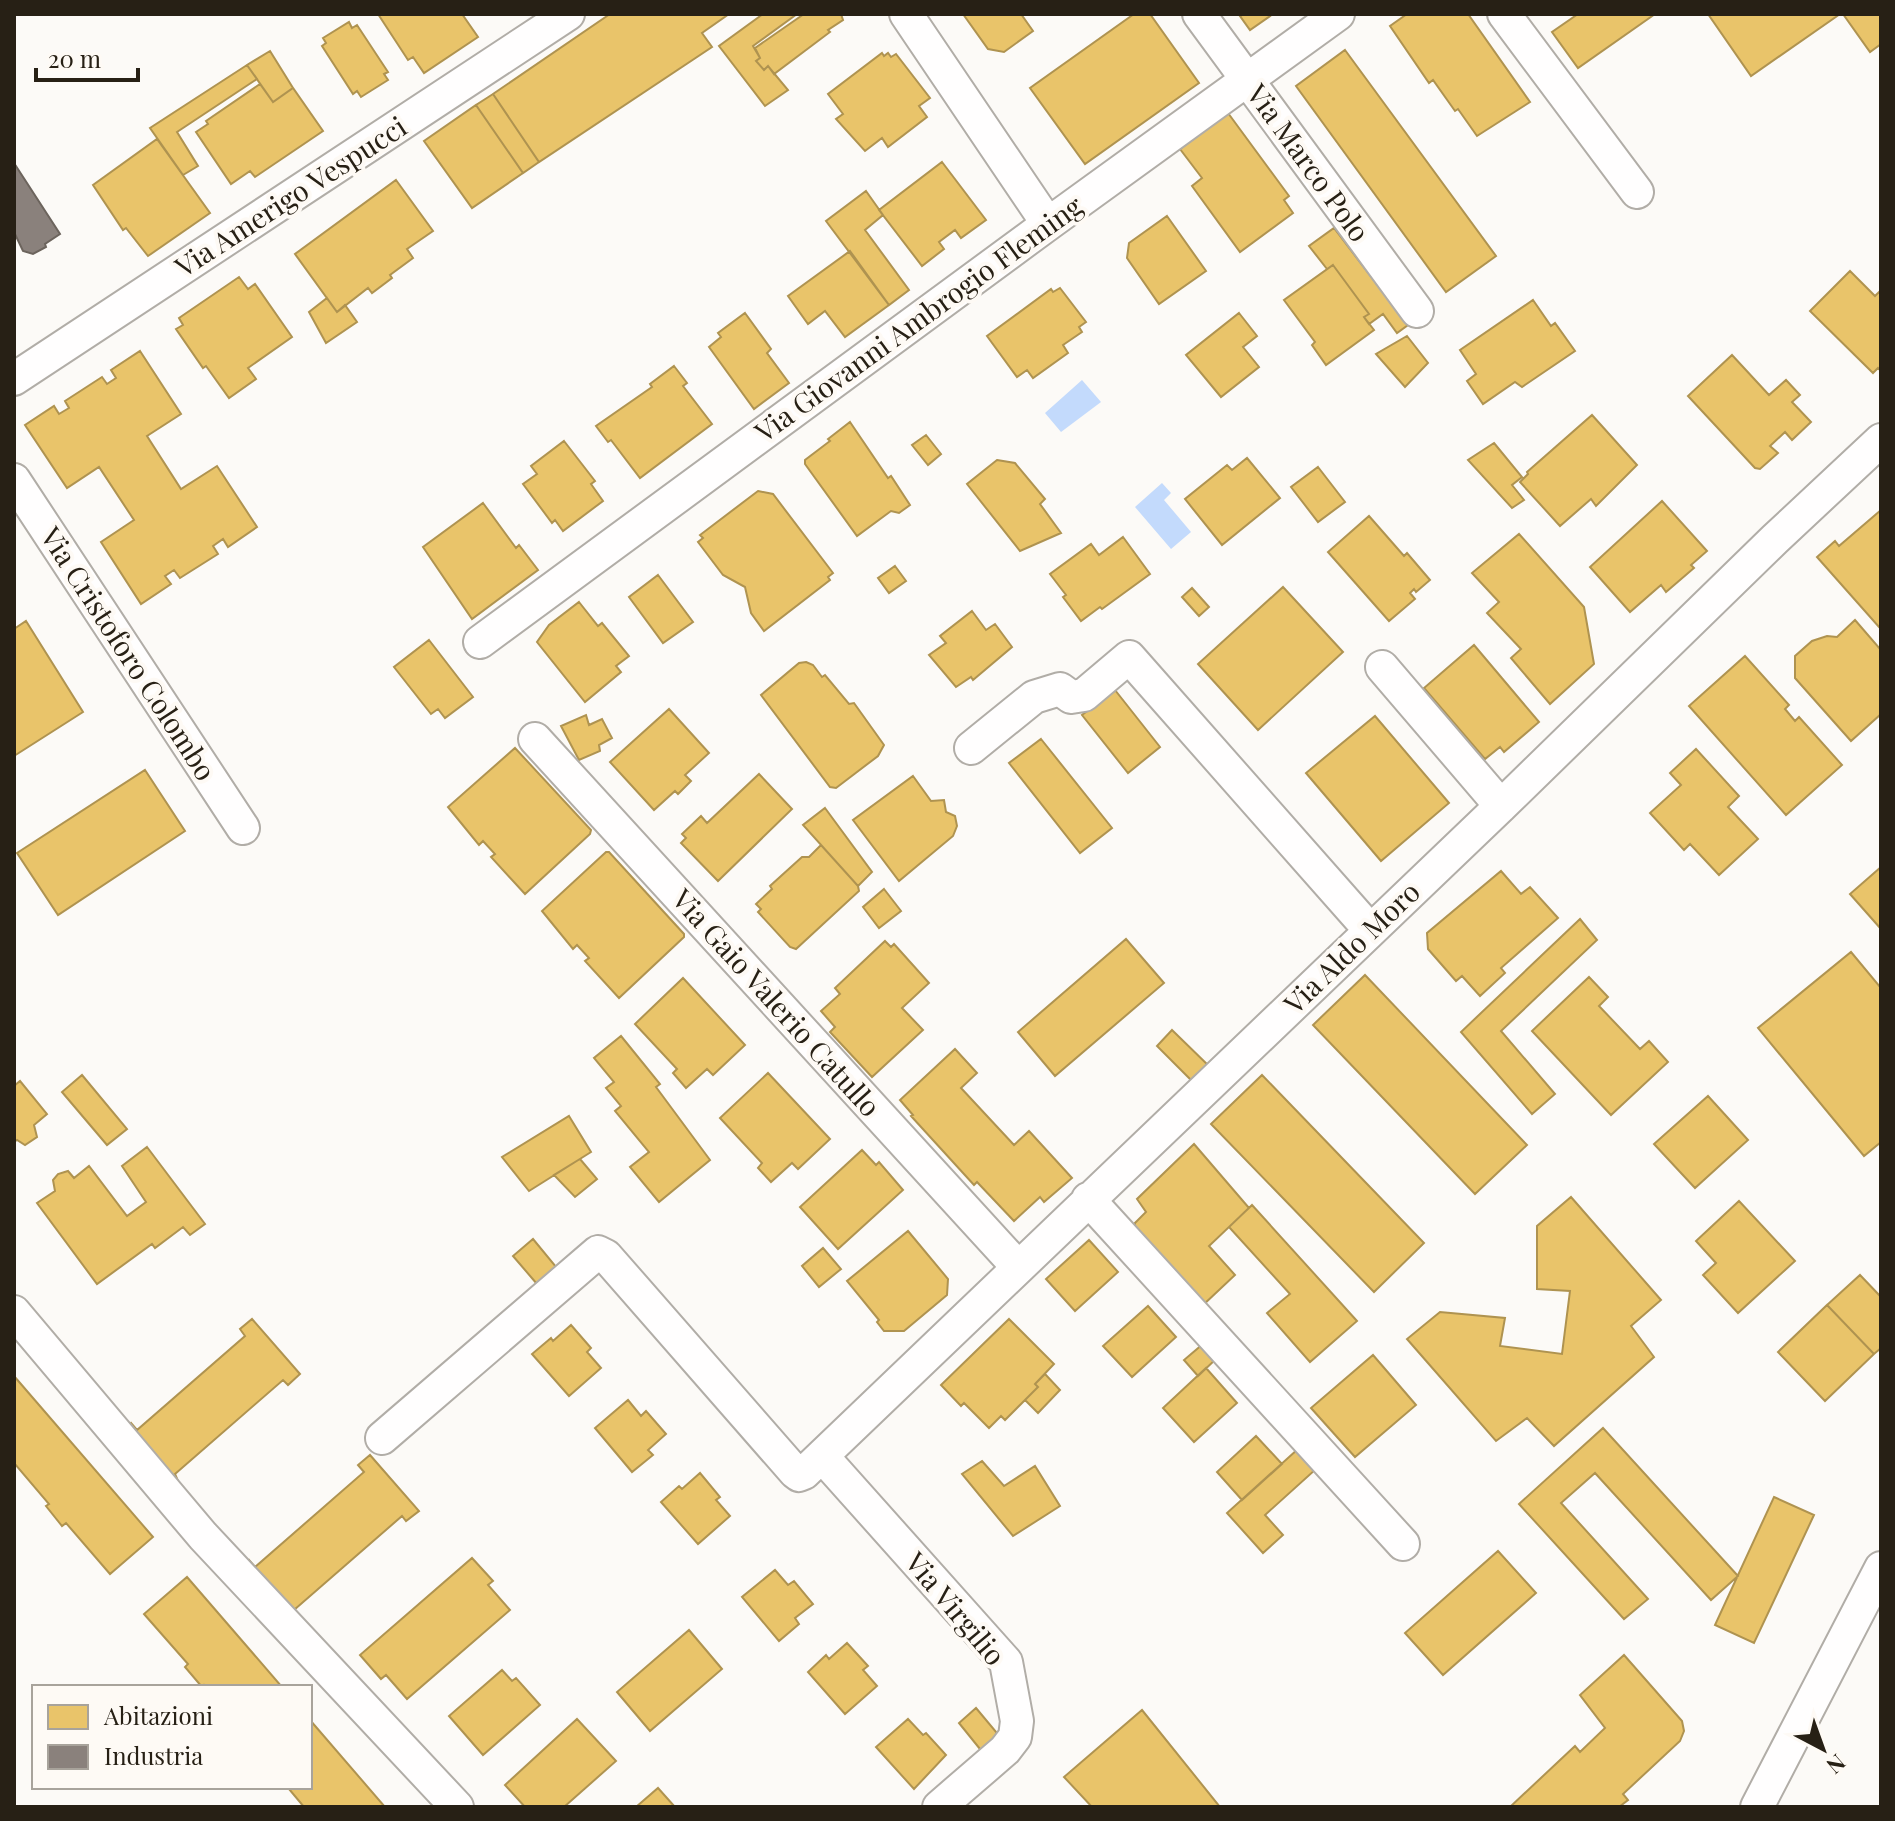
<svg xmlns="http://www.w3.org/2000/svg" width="1895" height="1821" font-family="'Playfair Display',serif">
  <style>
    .water { fill: #c3dafc }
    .homes { fill: #e9c46a; stroke: #af9350; stroke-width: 2 }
    .industry { fill: #8a817c; stroke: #6c645d; stroke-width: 2 }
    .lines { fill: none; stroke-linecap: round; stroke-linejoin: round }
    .minor-casing { stroke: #b1ada7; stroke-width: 36 }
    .minor { stroke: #fffefe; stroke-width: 32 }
    .labels { text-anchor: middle; stroke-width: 8; stroke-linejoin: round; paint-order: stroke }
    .street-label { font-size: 28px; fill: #272015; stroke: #fefaf5 }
  </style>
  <rect width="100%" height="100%" fill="#fcfaf7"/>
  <path class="water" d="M1082,380l19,22 -40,30 -16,-19z
    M1162,483l9,10 -7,7 27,32 -20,17 -36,-42z"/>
  <path class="homes" d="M378,14h84l16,23 -54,36 -11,-16 -5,3z
    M610,14h119l-27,19 10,14 -173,115 -46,-68z
    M763,14h34l-44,32 7,12 -4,3 8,9 4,-4 20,24 -23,16 -46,-60z
    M804,14h37l2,6 -15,10 2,2 -56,42 -6,-8 -4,4 -8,-9 4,-3 -5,-10z
    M963,14h58l12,17 -29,21 -16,-3z
    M1134,14h16l49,69 -114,81 -55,-76z
    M1244,14h29l-23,16 -10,-14z
    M1407,14h61l62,88 -53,34 -19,-27 -3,2 -22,-31 -4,3 -39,-57z
    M1578,14h77l-77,54 -26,-36z
    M1708,14h132l-89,62z
    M1843,14h38v30l-11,8z
    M349,22l3,6 5,-3 31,47 -4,2 4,6 -27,17 -4,-6 -4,3 -31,-48 4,-3 -3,-5z
    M1345,50l151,206 -50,36 -150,-206z
    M270,51l23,37 -20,14 -26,-37z
    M882,53l2,3 4,-3 3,4 5,-3 34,44 -11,8 8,11 -39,30 -6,-9 -17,13 -29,-32 7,-5 -15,-20z
    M247,65l10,14 -80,53 21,34 -15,9 -33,-47z
    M260,84l13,18 20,-14 30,43 -68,46 -5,-6 -19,13 -35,-52 12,-8 -2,-3z
    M493,94l46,68 -16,11 -47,-68z
    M476,105l47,68 -51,35 -48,-67z
    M1228,113l61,83 -5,4 9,13 -53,39 -48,-66 10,-8 -22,-29z
    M157,139l53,74 -62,43 -22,-28 -3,2 -30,-45z
    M942,162l44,58 -25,18 -6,-8 -16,12 5,7 -22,17 -43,-56z
    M396,180l37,51 -26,18 6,9 -23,17 2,3 -20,15 -4,-5 -31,24 -42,-58z
    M866,191l17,24 -18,15 44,60 -20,15 -63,-84z
    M1167,216l39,55 -47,33 -32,-46 2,-15z
    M1334,228l74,97 -11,8 -14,-19 -14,10 -5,-7 5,-3 -36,-49 -6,4 -18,-23z
    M850,251l39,54 -44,32 -20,-26 -17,13 -20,-28z
    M1333,265l36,49 -5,3 10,13 -48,35 -14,-20 3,-3 -31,-42z
    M1850,271l25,25 4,-4 2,3v76l-3,-3 -5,5 -63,-62z
    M239,277l9,12 7,-5 37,53 -44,31 8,11 -27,19 -23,-32 -3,2 -27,-39 7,-4 -4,-7z
    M1060,288l26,34 -7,5 3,5 -19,13 5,8 -35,25 -6,-8 -10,7 -30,-41 64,-47 2,3z
    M327,298l10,14 8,-7 12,17 -31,21 -17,-31z
    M1533,300l18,26 4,-3 20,28 -53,36 -7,-5 -32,22 -16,-23 9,-7 -16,-24z
    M745,313l26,36 -4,4 22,30 -35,26 -45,-62 12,-10 -3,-4z
    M1239,313l18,23 -14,11 16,20 -38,30 -35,-42z
    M1407,336l21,27 -23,24 -29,-33z
    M140,351l41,63 -34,22 34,53 36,-23 40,61 -29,20 -5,-8 -10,7 5,8 -38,24 -6,-8 -9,6 6,8 -30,20 -40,-62 33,-22 -35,-53 -32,21 -42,-63 29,-19 5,8 10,-6 -4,-7 37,-24 5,7 9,-6 -5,-8z
    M1732,355l37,40 17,-15 14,15 -8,7 19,20 -19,18 -7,-8 -15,14 8,7 -18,16 -5,-1 -67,-72z
    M674,366l13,17 -4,3 29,38 -72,54 -29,-38 -3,2 -12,-16 56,-39 -2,-3z
    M1592,415l45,50 -41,41 -5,-7 -31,27 -40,-44 8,-8 -1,-2z
    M850,422l38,56 3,-2 19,29 -11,8 -8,-2 -34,25 -52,-72v-4l25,-19 -2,-2z
    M926,435l15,19 -13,11 -16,-20z
    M564,441l31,40 -4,3 12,17 -40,30 -8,-11 -3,3 -29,-39 14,-10 -6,-8z
    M1494,443l28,34 -10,8 12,15 -12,8 -44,-48z
    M1247,458l33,40 -58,47 -37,-46 42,-34 5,5z
    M997,460l18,3 30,36 -5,5 21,29 -41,18 -53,-67z
    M1318,467l27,35 -27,20 -27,-35z
    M758,491l15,3 60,79 -5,4 2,3 -66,51 -13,-18 -6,-26 -22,-12 -25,-33 5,-4 -3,-3z
    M1662,501l45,50 -16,14 3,3 -28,24 -5,-7 -31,27 -40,-45z
    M483,503l33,45 3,-3 19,25 -66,49 -49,-72z
    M1881,510v116l-2,1 -62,-70 18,-16 4,5z
    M1369,516l35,40 3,-3 23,27 -14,12 -2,-3 -4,4 5,6 -26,22 -61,-69z
    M1519,534l65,73 10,57 -44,40 -39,-46 10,-9 -34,-36 12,-11 -27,-29z
    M1123,537l27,37 -48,35 -2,-2 -19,14 -18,-24 3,-2 -16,-21 41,-30 8,11z
    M895,566l11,15 -17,12 -11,-15z
    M658,575l35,47 -30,21 -34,-46z
    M1283,587l60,65 -85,78 -60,-66z
    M1192,588l17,19 -10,9 -17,-19z
    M579,602l19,24 4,-3 27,33 -13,10 5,6 -36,30 -48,-60 12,-17z
    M972,611l14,19 9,-6 17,23 -39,33 -2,-3 -15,10 -27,-32 17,-12 -6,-7z
    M1855,620l26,30v64l-30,27 -56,-63v-22l17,-15 15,-5 10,1z
    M26,621l57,91 -69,44v-127z
    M429,640l44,57 -28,21 -7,-9 -7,5 -37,-47z
    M1474,645l65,77 -35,30 -4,-5 -15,12 -61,-71z
    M1745,656l44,49 -4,4 10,12 4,-4 43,48 -56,50 -97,-109z
    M806,662l7,3 9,12 3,-2 24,29 5,-1 30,42 -6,11 -42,32 -6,-1 -69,-92 38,-32z
    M1115,690l45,57 -32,26 -46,-58z
    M669,709l40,44 -24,22 6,6 -13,13 -3,-3 -21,19 -44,-48z
    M586,715l3,10 13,-6 10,19 -13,7 1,6 -21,9 -18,-34z
    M1375,716l74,87 -68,58 -75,-88z
    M1041,739l71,89 -32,25 -71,-90z
    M515,748l76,82 -1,4 -65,60 -34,-37 4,-3 -12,-13 -4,4 -31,-38z
    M1696,749l43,47 -11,11 30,32 -39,36 -29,-31 -6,6 -34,-37 31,-28 -11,-12z
    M145,770l40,61 -127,84 -41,-62z
    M759,774l33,35 -74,72 -37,-38 5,-5 -4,-4 19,-18 6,7z
    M913,776l18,25 13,-1 2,12 9,4 2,10 -4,10 -54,45 -46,-61z
    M825,808l47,64 -14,14 -55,-61z
    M821,845l37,41 1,5 -63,58 -6,-2 -32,-35 3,-3 -5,-5 16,-15 -2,-3 32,-29h7z
    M606,852h3l75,82v3l-65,61 -34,-37 4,-3 -12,-13 -4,4 -31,-38z
    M1881,867v62l-31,-35z
    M1501,871l20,23 9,-7 28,31 -57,50 4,5 -25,23 -18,-20 -6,5 -28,-32 -1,-16z
    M884,889l17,22 -22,17 -16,-21z
    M1580,919l17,21 -96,91 54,63 -23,20 -71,-82z
    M1126,939l38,44 -109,93 -37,-44z
    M885,941l6,6 3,-3 35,39 -27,25 21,22 -51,47 -42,-45 5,-5 -14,-16 19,-17 -5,-6z
    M1851,952l30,36v154l-17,14 -106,-128z
    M1365,975l162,170 -52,49 -162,-169z
    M1589,977l19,20 -9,9 41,43 9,-8 19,21 -57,53 -79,-84z
    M683,978l62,67 -32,30 -6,-6 -21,19 -13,-15 4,-4 -42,-45z
    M1172,1030l39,38 -16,16 -38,-38z
    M621,1036l39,48 -4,3 54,73 -51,42 -29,-35 19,-15 -34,-41 6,-5 -15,-18 8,-6 -20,-24z
    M955,1049l22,24 -16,15 53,57 15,-14 43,47 -28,24 -4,-5 -26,24 -37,-39 -3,3 -63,-69 2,-1 -13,-15z
    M768,1073l62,66 -32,30 -6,-6 -21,19 -13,-14 4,-5 -42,-45z
    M82,1075l45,54 -20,16 -45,-53z
    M1262,1075l162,168 -50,49 -163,-168z
    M20,1081l27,33 -13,11 3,12 -12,8 -8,-5 -3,2v-56z
    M1708,1096l40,44 -53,48 -41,-44z
    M569,1116l22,36 -62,39 -27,-34z
    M1194,1144l55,64 -40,38 26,29 -33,31 -67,-75v-8l11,-11 -9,-13z
    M147,1147l58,77 -15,11 -7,-8 -28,21 -3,-4 -55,40 -60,-81 18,-12 -2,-11 5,-6 10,-3 6,7 15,-12 38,50 19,-14 -24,-36z
    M862,1150l14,15 3,-3 24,28 -65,59 -38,-42z
    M580,1159l17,20 -22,18 -21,-22z
    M1571,1197l90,103 -30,26 23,31 -100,89 -27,-28 -31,23 -89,-102 33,-27 65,6 -5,28 62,8 8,-63 -33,-2v-63z
    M1739,1201l56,60 -57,52 -35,-38 13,-12 -20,-22z
    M1252,1205l105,116 -47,41 -43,-49 23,-19 -61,-67z
    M908,1231l40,48 -1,16 -43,36h-20l-7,-9 2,-2 -32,-39z
    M533,1239l24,29 -20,16 -24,-28z
    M1089,1240l29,32 -43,39 -29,-32z
    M823,1248l18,21 -22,18 -17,-21z
    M1860,1275l21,22v51l-7,6 -47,-49z
    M1827,1305l47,49 -49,47 -47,-49z
    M1148,1306l28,31 -44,40 -29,-31z
    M252,1319l48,55 -12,11 -5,-5 -108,94 3,7 -10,8 -49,-56 12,-10 6,7 108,-94 -5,-7z
    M1009,1319l45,45 -19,20 3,3 -33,33 -4,-4 -12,12 -25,-25 -3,3 -20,-21z
    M571,1325l20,23 -4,4 14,16 -32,28 -37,-42 19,-16 2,3z
    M1203,1344l13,15 -18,17 -14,-16z
    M1373,1355l43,50 -61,52 -44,-49z
    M1206,1368l31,35 -43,39 -31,-34z
    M1045,1374l15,16 -22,23 -13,-13 13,-13 -3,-3z
    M14,1376l139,161 -43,37 -44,-51 -4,3 -16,-20 3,-2 -35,-41z
    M628,1400l13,16 5,-5 20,23 -18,16 5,5 -21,17 -37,-44z
    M1603,1428l135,148 -27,24 -116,-127 -34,30 87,96 -24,20 -105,-115z
    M1256,1436l26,28 -40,36 -25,-28z
    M1298,1449l18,20 -51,46 18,20 -20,18 -36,-40z
    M370,1455l49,56 -13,10 -4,-5 -108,94 -56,-40 11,-10 6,7 109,-95 -6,-7z
    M982,1461l22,25 31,-20 25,40 -47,30 -51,-62z
    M700,1473l20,24 -4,3 14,16 -32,28 -37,-42 18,-16 3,3z
    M1774,1497l40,18 -60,128 -39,-18z
    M1498,1551l38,42 -93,82 -38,-42z
    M472,1558l21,23 -5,4 22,25 -103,89 -21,-24 -5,4 -21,-24z
    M775,1570l13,15 6,-4 19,23 -18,14 4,6 -20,17 -37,-44z
    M187,1577l95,110h-76l-2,-2 -2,2 -17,-20 3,-3 -44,-50z
    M689,1630l33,39 -72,62 -33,-39z
    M847,1643l21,23 -5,4 14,16 -32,28 -37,-42 18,-17 3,4z
    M1624,1655l58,66 2,10 -4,10 -57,53 5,6 -9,7h-109l65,-61 5,6 25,-24 -25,-33z
    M502,1670l10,11 4,-3 24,27 -57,50 -34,-39z
    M976,1708l26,31 -18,15 -25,-31z
    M1142,1710l78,97h-128l-28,-30z
    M577,1719l39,42 -52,46h-39l-20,-22z
    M908,1719l15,16 3,-2 20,22 -32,34 -38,-42z
    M310,1720l75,87h-81l-15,-18 21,-2z
    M658,1788l17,19h-39z"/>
  <path class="industry" d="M14,163l46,71 -15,10 1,3 -13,7 -10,-3 -9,-19z"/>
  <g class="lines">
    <defs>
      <path id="minor" d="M906,14l142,210
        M1199,14l218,297
        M1504,14l133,178
        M14,379l554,-365
        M14,480l229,348
        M480,642l568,-418 290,-210
        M1382,667l119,139
        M535,739l482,527
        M971,748l63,-51 26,-8 11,8 13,-2 45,-38 241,273
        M1088,1199l315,345
        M14,1312l189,224 254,271
        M382,1438l216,-186 8,4 189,216 4,3 5,-2 697,-667 274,-267 106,-99
        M822,1456l184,206 11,59 -2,16 -10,13 -66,57
        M1757,1807l124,-239"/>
    </defs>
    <use href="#minor" class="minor-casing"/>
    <use href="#minor" class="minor"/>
  </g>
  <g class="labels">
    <g class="street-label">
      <text transform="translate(1308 163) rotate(54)" y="10">Via Marco Polo</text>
      <text transform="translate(291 197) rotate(-33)" y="10">Via Amerigo Vespucci</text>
      <text transform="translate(919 319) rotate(-36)" y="10">Via Giovanni Ambrogio Fleming</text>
      <text transform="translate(128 654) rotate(57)" y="10">Via Cristoforo Colombo</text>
      <text transform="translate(1352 948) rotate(-44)" y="10">Via Aldo Moro</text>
      <text transform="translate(776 1003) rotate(48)" y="10">Via Gaio Valerio Catullo</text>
      <text transform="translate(955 1609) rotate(50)" y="10">Via Virgilio</text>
    </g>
  </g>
  <rect width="1895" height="1821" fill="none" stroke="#272015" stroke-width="32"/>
  <rect x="32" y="1685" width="280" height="104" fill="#fefaf5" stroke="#a8a39b" stroke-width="2"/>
  <rect x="48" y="1705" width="40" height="24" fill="#e9c46a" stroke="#a8a39b" stroke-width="2"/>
  <text x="104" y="1725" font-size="24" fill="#272015">Abitazioni</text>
  <rect x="48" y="1745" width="40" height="24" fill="#8a817c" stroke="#a8a39b" stroke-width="2"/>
  <text x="104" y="1765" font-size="24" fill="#272015">Industria</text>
  <g transform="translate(1823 1749) rotate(139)" stroke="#fefaf5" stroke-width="6" paint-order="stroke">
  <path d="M0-6L14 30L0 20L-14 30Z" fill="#272015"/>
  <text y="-12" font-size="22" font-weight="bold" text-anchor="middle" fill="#272015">N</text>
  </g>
  <path d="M36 68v12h102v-12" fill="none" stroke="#272015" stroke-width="4"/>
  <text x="48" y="68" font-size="24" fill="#272015" stroke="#fefaf5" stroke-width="6" paint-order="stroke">20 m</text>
</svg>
